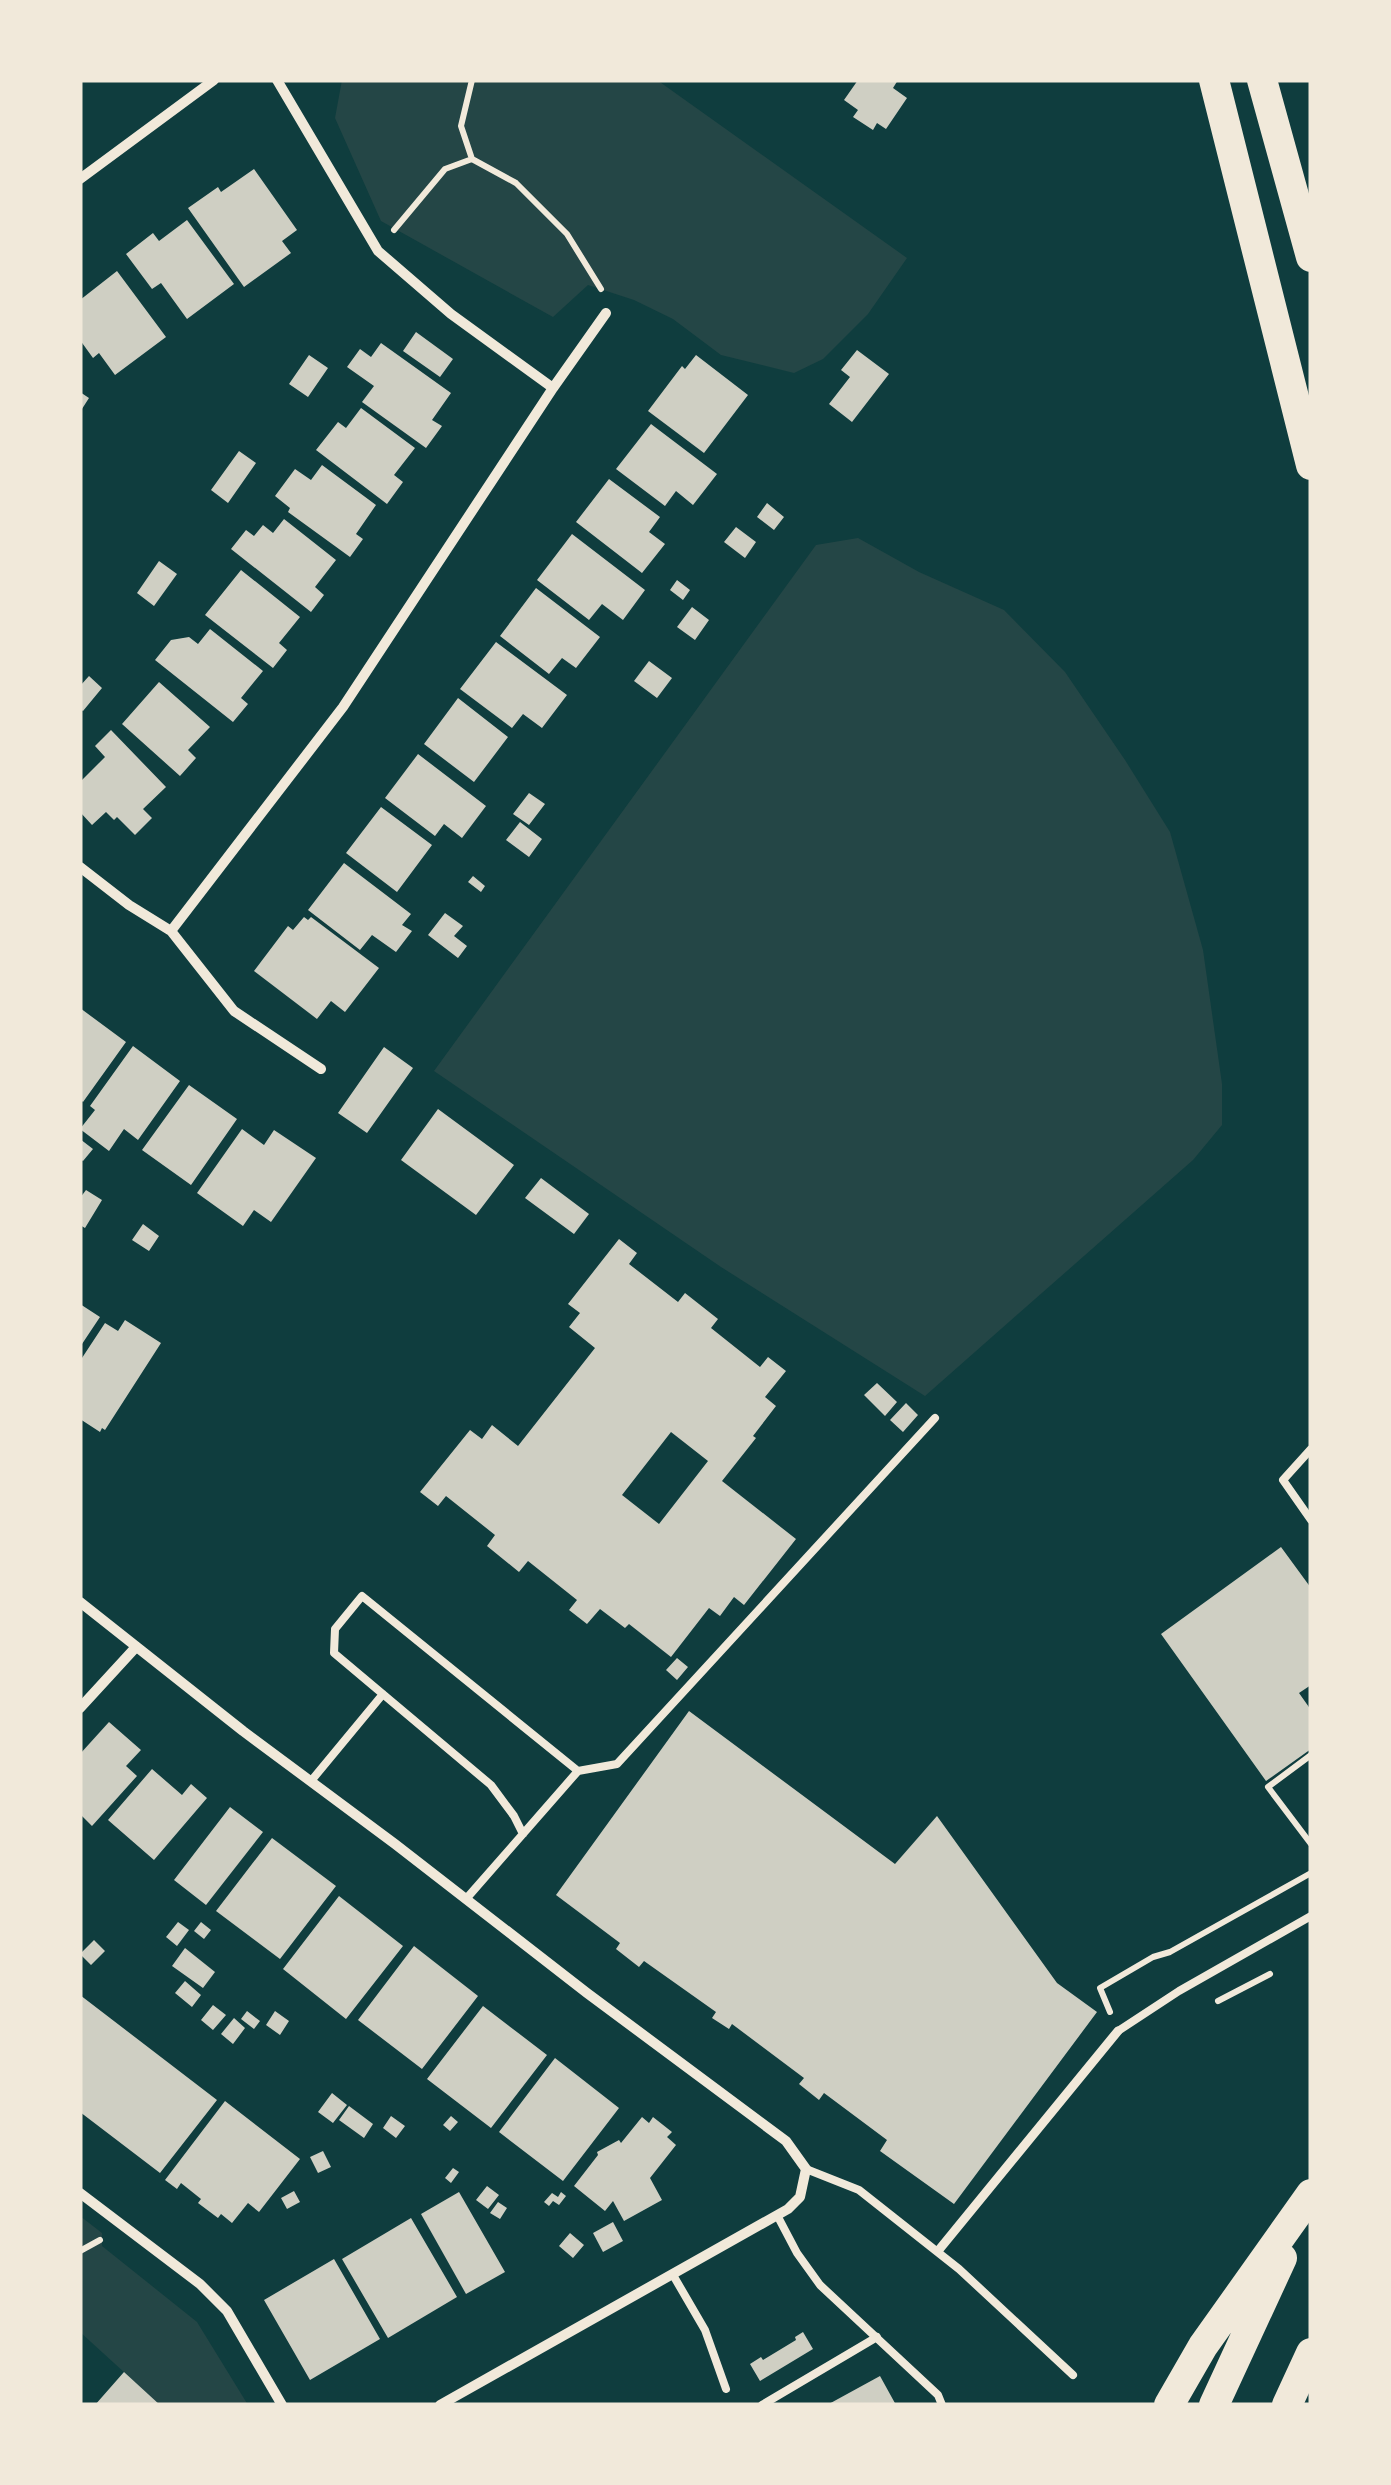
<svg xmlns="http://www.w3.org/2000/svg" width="1391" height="2485" font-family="Inter,sans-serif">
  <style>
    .green { fill: #244646 }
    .building { fill: #cfcfc3; fill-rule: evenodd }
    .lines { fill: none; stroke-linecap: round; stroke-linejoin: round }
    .path { stroke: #f1e9da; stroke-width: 6 }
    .service { stroke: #f1e9da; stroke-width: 8 }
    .pedestrian { stroke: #f1e9da; stroke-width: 9 }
    .minor { stroke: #f1e9da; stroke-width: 10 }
    .motorway { stroke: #f1e9da; stroke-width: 30 }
  </style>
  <rect width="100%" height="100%" fill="#0f3d3e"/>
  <path class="green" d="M342,80h315l250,178 -39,56 -45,45 -29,14 -73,-18 -48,-36 -39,-19 -46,-15 -35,32 -172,-96 -46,-103z
    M858,538l61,34 85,38 61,62 60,88 45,72 33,118 19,134v41l-29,35 -268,236 -204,-129 -287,-196 382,-526z
    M80,2216l22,17v13l95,76 51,83h-88l-80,-73z"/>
  <path class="building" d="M858,80h40l-5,8 14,10 -21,31 -9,-6 -4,7 -20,-13 5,-7 -14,-10z
    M254,169l43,61 -15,11 9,12 -47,34 -56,-79 30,-21 3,5z
    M187,220l47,64 -47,35 -26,-36 -9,6 -26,-35 27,-21 6,8z
    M117,271l49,66 -51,38 -16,-22 -6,5 -13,-18v-40z
    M416,332l37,27 -13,18 -37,-26z
    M381,343l70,50 -19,27 10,6 -16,22 -64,-46 12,-16 -27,-19 13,-18 11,8z
    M857,350l32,24 -37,48 -23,-18 21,-27 -9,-7z
    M309,355l19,13 -20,29 -19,-13z
    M696,355l52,40 -44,58 -56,-42 34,-45 3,3z
    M80,392l9,6 -9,14z
    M361,408l54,40 -21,27 9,7 -16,22 -71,-54 22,-28 8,6z
    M651,424l66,50 -24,31 -17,-14 -11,15 -49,-37z
    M239,451l17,12 -28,40 -17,-13z
    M322,465l54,40 -20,29 7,5 -13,18 -62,-45 2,-4 -15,-12 20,-27 16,11z
    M609,479l51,38 -11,15 16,12 -23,29 -66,-51z
    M767,503l17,14 -10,13 -17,-13z
    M284,519l52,41 -21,27 9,8 -13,17 -80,-63 15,-19 8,6 9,-11 10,8z
    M736,527l20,15 -11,16 -21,-16z
    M572,534l73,56 -22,30 -21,-16 -13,16 -52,-40z
    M159,561l18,13 -23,32 -17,-13z
    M241,570l59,47 -21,26 8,7 -14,18 -68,-53z
    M677,580l13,10 -7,10 -13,-10z
    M536,588l64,49 -24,31 -14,-10 -13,16 -49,-38z
    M692,607l17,13 -14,20 -18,-13z
    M210,629l53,42 -22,27 7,6 -15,18 -78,-62 16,-20 18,-3 9,7z
    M496,642l71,53 -25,33 -19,-14 -11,14 -52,-39z
    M649,661l23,17 -15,20 -23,-17z
    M89,676l13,12 -19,23 -3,-2v-23z
    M159,682l51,45 -22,23 8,8 -16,18 -58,-52z
    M458,698l50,39 -34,45 -50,-38z
    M111,730l55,57 -23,22 9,9 -17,17 -18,-18 -3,3 -8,-8 -14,13 -12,-13v-30l25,-25 -10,-11z
    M418,754l68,52 -24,32 -18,-14 -9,12 -50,-38z
    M529,793l16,11 -16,21 -16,-11z
    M381,807l51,38 -35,47 -51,-39z
    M520,822l22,17 -13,18 -23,-17z
    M344,863l67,51 -9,11 10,6 -16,21 -24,-17 -12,15 -52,-40z
    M473,876l12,10 -4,6 -13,-10z
    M445,913l18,13 -9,10 13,10 -9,12 -30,-23z
    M304,917l4,3 3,-3 68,51 -34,44 -14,-11 -14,18 -63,-48 34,-45 5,4z
    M80,1008l46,34 -43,60 -3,-3z
    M133,1046l47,35 -42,59 -14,-11 -15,22 -29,-22 15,-19 -5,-4z
    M384,1047l29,21 -46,65 -29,-20z
    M189,1085l48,34 -46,66 -49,-35z
    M438,1109l76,56 -38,50 -75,-55z
    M242,1129l22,16 10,-15 42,28 -45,64 -17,-12 -11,16 -46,-33z
    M80,1139l13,10 -10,12 -3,-2z
    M541,1178l48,36 -15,20 -49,-36z
    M86,1190l16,10 -17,28 -5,-3v-27z
    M143,1224l16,12 -10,15 -17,-11z
    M619,1239l18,14 -8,11 49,38 7,-9 33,26 -7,9 49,39 8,-10 18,14 -21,26 11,9 -23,30 3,2 -34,43 74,58 -52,66 -10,-8 -14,19 -11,-8 -38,49 -42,-33 -4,4 -25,-19 -13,15 -18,-14 8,-10 -49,-39 -9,11 -32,-26 8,-11 -49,-39 -8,10 -18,-14 50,-62 12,9 10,-14 26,21 77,-98 -26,-21 11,-14 -12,-9zM671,1432l37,29 -49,63 -37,-29z
    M80,1304l20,13 -20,30z
    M125,1320l36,23 -56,87 -3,-2 -2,4 -20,-13v-58l25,-38 13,8z
    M877,1383l20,19 -12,14 -21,-21z
    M906,1403l12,12 -15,17 -13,-12z
    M1281,1547l30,41v25l-2,1 2,4v36l-2,1 2,3v27l-12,8 12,17v39l-45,32 -105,-147z
    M677,1658l11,9 -11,13 -11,-10z
    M689,1711l206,153 42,-48 120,167 40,29 -143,192 -74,-53 7,-11 -63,-47 -5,7 -20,-16 5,-6 -72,-54 -3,5 -17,-11 4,-6 -72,-51 -5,6 -23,-18 4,-6 -64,-48z
    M109,1722l32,28 -15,16 11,10 -45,50 -12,-12v-60z
    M152,1769l30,26 9,-11 16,14 -53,62 -46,-40z
    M230,1807l33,25 -57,73 -32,-25z
    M272,1838l64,48 -56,73 -64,-48z
    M339,1896l64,50 -57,73 -63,-50z
    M178,1922l11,8 -12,16 -11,-9z
    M201,1922l10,8 -7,9 -10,-8z
    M94,1940l11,11 -14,14 -11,-11z
    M414,1946l64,50 -56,73 -64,-49z
    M185,1948l30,24 -12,16 -31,-22z
    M185,1981l16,14 -9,12 -17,-14z
    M80,1995l137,105 -57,73 -80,-61z
    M213,2005l13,10 -13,15 -12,-10z
    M483,2006l64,49 -56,73 -64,-49z
    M247,2011l13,10 -6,8 -13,-10z
    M275,2011l14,10 -9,14 -14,-10z
    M234,2018l11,10 -12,16 -12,-10z
    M555,2058l64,50 -56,73 -64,-49z
    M332,2093l15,12 -14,18 -15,-11z
    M225,2101l75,58 -41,53 -11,-9 -16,20 -11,-9 -3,4 -20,-15 3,-4 -20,-16 -4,6 -12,-9z
    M349,2106l24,18 -9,14 -25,-18z
    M391,2116l14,10 -9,12 -13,-10z
    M451,2116l7,6 -8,9 -7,-6z
    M642,2117l7,6 4,-6 19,15 -5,5 9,8 -26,33 12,22 -38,21 -11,-20 -8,10 -31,-25 24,-31 -1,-3 22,-12 2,3z
    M323,2151l8,16 -13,6 -8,-16z
    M453,2168l6,4 -8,11 -6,-5z
    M487,2186l12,9 -11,14 -12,-9z
    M294,2191l6,11 -13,7 -6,-11z
    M459,2192l46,80 -39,22 -45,-80z
    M561,2192l5,4 -7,9 -6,-4 -4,5 -5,-4 8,-9 6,4z
    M498,2202l9,6 -7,11 -10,-6z
    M411,2218l46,79 -69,41 -46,-79z
    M613,2222l10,19 -20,11 -10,-19z
    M570,2233l14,12 -11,13 -14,-12z
    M334,2259l46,80 -70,41 -46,-80z
    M803,2332l10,17 -53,32 -10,-17 11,-7 2,3 33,-20 -1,-3z
    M124,2372l36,33h-65z
    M880,2376l16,29h-69z"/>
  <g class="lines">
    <path class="path" d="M472,80l-11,46 11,33 44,24 51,51 34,55
      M394,230l51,-61 27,-10
      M1311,1755l-43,32 43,57
      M1218,2001l52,-27
      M1110,2012l-10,-24 53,-31 17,-5 141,-79
      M80,2251l20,-11"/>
    <path class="service" d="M1311,1449l-28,31 28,40
      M578,1771l39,-7 318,-346
      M311,1781l72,-87
      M466,1899l112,-128 -216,-175 -27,33 -1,24 157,132 23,31 9,18
      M1118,2031l61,-40 132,-75
      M806,2169l53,21 100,79 114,106
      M777,2215l20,38 23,32 118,110 4,10
      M673,2275l32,55 21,59
      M762,2405l115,-68"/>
    <path class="pedestrian" d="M938,2251l180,-220"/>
    <path class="minor" d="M277,80l101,171 73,63 102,74
      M80,179l134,-99
      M80,867l49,38 42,26 63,80 87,58
      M171,931l172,-224 210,-319 53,-75
      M80,1602l163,129 152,113 192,149 199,148 20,28 -6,28 -12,12 -348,196
      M80,1708l56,-61
      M80,2193l120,91 27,27 55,94"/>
    <path class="motorway" d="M1214,80l97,385
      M1262,80l49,177
      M1169,2405l34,-59 108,-152
      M1214,2405l68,-147
      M1287,2405l24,-52"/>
  </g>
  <rect width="1391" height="2485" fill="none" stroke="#f1e9da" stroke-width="165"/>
</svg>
